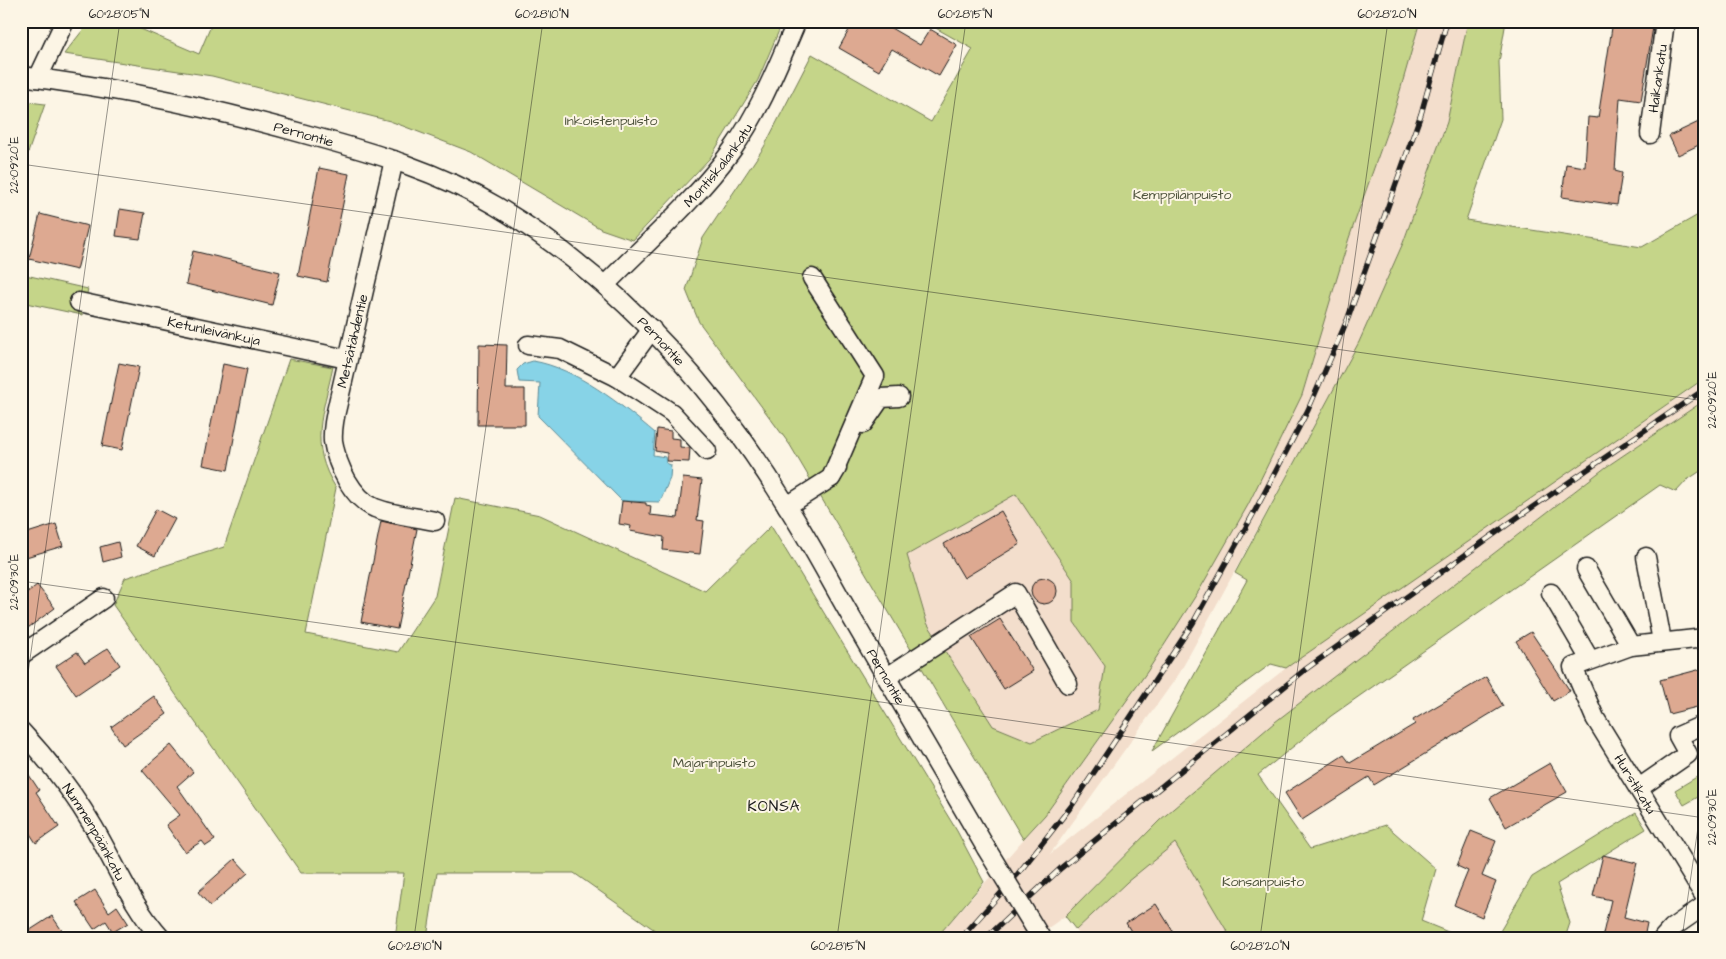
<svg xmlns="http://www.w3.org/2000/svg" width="1726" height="959" font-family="'Architects Daughter',sans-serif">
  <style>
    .built { fill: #f3decc }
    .green { fill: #c5d589; stroke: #707852; fill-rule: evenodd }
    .water { fill: #87d3e7; stroke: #5c8a96 }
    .building { fill: #dda991; stroke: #1c1c1c }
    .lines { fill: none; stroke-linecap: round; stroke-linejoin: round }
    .minor-casing { stroke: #1c1c1c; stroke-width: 21 }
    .minor { stroke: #fcf5e5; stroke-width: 18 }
    .rail-casing { stroke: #1c1c1c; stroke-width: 5.5 }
    .rail { stroke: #fcf5e5; stroke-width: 4; stroke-dasharray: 11; stroke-linecap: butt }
    .minor-bridge-casing { stroke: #1c1c1c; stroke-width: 21; stroke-linecap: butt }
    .minor-bridge { stroke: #fcf5e5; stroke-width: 18 }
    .ticks { fill: none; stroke: #1c1c1c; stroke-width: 1; stroke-opacity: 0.45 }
    .labels { text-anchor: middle; stroke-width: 4; stroke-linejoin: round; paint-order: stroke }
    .street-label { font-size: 14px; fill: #1c1c1c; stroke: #fcf5e5 }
    .park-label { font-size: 14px; fill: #4f543d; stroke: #fcf5e5 }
    .neighbourhood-label { font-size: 15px; letter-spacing: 1px; fill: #1c1c1c; stroke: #fcf5e5 }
    .neatline { fill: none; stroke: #1c1c1c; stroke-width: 2 }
    .ticks-label { font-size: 12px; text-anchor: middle; fill: #1c1c1c }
  </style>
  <rect width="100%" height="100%" fill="#fcf5e5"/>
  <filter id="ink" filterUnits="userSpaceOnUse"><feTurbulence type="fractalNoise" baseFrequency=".02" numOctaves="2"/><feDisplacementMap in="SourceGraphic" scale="10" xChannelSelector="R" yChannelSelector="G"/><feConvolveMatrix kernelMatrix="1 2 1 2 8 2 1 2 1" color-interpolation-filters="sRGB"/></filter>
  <g filter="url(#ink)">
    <path class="built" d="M1420,21h48l-21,101 -44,121 -44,99 -180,332 -129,180 236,-186 106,-76 313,-213v21l-99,67 -331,255 -115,98 -95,96 -31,22h-98l109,-123 102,-143 53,-83 48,-84 54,-110 47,-157 45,-126z
      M1016,494l58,87v41l31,44 -7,44 -66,32 -39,-16 -66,-103 -20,-68z
      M1175,842l56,96h-150l-5,-8 51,-48z"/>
    <path class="green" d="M90,21h32l77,33 14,-33h570l-25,59 -48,78 -77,82 -32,-11 -130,-77 -81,-31 -178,-45 -148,-22z
      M934,21h486l-26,91 -45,126 -47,157 -54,110 -48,84 -53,83 -102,143 -22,24 -233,-394 -91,-123 -13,-32 17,-52 61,-91 48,-93 119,68 42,-73 -41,-23zM1016,494l58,87v41l31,44 -7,44 -66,32 -39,-16 -66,-103 -20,-68z
      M1468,21h38l-7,41 2,57 -35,101 176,27 63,-36v167l-419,290 -15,-4 -119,87 95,-171 -12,-7 124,-231 44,-99 44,-121z
      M21,101l24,3 -24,69z
      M21,274l67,15 -6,26 -61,-13z
      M289,359l44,8c-10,47 -25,77 3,121l-30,146 92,18 37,-56 20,-98 85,17 165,76 66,-65 186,305 27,51 -48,56h-270l-92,-65h-137l-10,65h-32l9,-65h-103l-188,-268 12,-27 99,-31z
      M1705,400v68l-18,12 -11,12 -16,-7 -329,231 -73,59 52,74 76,-24 50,44 -15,52 42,17h-232l-56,-95 -48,39 -51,48 -11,-14 95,-96 115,-98 331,-255z
      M1705,772v21l-21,12 -9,-15z
      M1636,813l10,16 -89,55 13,39 -5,15h-69l36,-61z"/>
    <path class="water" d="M533,361c43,7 89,44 122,72l-2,22 12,2 1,6 5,2 -1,13 -10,24 -38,-1 -84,-85 2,-33 -21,-1 -2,-12 6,-6z"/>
    <path class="building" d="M854,21h25l41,24 10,-16 27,16 -18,31 -47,-27 -13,22 -40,-23z
      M1613,21h41l-13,80 -21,-3 -5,73 7,2 -5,32 -55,-8 4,-33 19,3 3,-50 10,1z
      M1705,119v23l-27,13 -9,-19z
      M319,168l30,6 -22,108 -29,-6z
      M120,209l25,4 -5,26 -24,-3z
      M40,214l48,12 -11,44 -48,-11z
      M193,251l87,21 -8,33 -86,-21z
      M479,344l28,1 -1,44h19v36h-47z
      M119,363l20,4 -17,83 -20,-4z
      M223,364l24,5 -19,101 -25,-5z
      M657,429l14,2v7l9,1v8l10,1 -1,14 -22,-1v-8l-12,-2z
      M683,478l19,2 -5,40 7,1 -4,33 -37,-4 1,-13 -34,-6 1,-5 -12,-2 3,-23 24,2v2l5,1 -1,9 28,3z
      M156,509l19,10 -20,37 -19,-10z
      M1001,511l19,33 -56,34 -20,-34z
      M381,521l36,8 -20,100 -36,-7z
      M56,524l7,22 -37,11 -5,-22z
      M118,542l3,15 -18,5 -3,-15z
      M1031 591a13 13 0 1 1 26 0a13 13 0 1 1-26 0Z
      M37,585l18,23 -34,25v-36z
      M1000,619l33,52 -29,18 -33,-52z
      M1531,632l39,59 -17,10 -37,-60z
      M108,648l12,17 -44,30 -20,-29 21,-14 8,11z
      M1705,668v37l-36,9 -9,-34z
      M1486,677l17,29 -129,79 -5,-8 -67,43 -17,-27 59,-38 6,8 65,-39 -2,-4z
      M154,696l13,18 -44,31 -12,-18z
      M171,745l22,27 -16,14 38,54 -9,6 -4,-5 -17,11 -19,-27 14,-10 -38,-45z
      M21,763l18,27 -3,2 23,35 -23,16 -15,-23z
      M1550,763l17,29 -61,35 -16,-29z
      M1471,831l25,10 -14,35 14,6 -14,35 -28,-12 14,-34 -11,-5z
      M1603,855l34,8 -13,54 23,6 -3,15h-42l9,-38 -18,-4z
      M235,859l13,14 -38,33 -12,-14z
      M95,890l14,22 8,-6 11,17 -15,9 -7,-11 -12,8 -18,-27z
      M1156,904l21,34h-42l-9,-15z
      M52,916l15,22h-46v-2z"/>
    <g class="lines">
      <defs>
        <g id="minor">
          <path id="s1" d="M21,76c98,12 196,33 291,60 63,17 127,36 184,70 122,73 217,180 291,300 24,37 44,76 66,114 45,76 89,152 133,228"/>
          <path d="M38,78l27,-57"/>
          <path id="s2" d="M1650,134l15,-113"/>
          <path d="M394,160l-56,243c-3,12 -6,25 -5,38 4,25 19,57 42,67 18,7 41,9 60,13"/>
          <path d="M812,278l63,98 -44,102"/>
          <path id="s3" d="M605,285c43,-44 91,-85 127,-135 28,-39 46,-85 65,-129"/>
          <path id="s4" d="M79,302l268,57"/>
          <path d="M652,329l-35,48 55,36 35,38"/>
          <path d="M528,345l32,4 57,28"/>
          <path d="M863,424l18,-26 18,-1"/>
          <path d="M787,506l44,-28 6,-10"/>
          <path d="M1646,557l16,84"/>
          <path d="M1586,569l45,77"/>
          <path d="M1551,593l39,67"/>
          <path id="s5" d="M1705,638l-74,8 -58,21 22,51 110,179"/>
          <path d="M21,655l83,-57"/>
          <path d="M887,677l129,-84 52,91"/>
          <path id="s6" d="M21,731c27,29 52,61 72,95 22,37 39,80 68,112"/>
          <path d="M1639,788l49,-34 -10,-18 27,-12"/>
          <path d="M1663,938l9,-10 33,-23"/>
        </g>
      </defs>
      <use href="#minor" class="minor-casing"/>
      <use href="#minor" class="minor"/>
      <defs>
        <path id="rail" d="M961,938l56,-63 56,-71 120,-181 63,-114 52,-99 40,-92 73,-204 26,-93
          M986,938l75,-70 245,-199 212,-152 187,-128"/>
      </defs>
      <use href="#rail" class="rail-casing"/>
      <use href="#rail" class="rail"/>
      <defs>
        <path id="minor-bridge" d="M986,848l55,90"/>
      </defs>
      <use href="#minor-bridge" class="minor-bridge-casing"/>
      <use href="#minor-bridge" class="minor-bridge"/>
    </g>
  </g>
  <path class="ticks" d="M21,164l1684,237M21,581l1684,237M21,723l99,-702M414,938l129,-917M837,938l129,-917M1260,938l128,-917M1682,938l23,-159"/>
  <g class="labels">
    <g class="street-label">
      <text dy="5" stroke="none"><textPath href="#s2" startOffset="56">Haikankatu</textPath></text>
      <text dy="5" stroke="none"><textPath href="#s1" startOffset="289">Pernontie</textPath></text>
      <text dy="5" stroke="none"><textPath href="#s3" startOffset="165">Montiskalankatu</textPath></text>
      <text dy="5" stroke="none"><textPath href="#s4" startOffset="138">Ketunleivänkuja</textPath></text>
      <text transform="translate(352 341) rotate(-77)" y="5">Metsätähdentie</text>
      <text dy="5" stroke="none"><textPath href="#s1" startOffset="709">Pernontie</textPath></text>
      <text dy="5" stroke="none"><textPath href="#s1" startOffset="1114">Pernontie</textPath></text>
      <text dy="5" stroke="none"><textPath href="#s5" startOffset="269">Hurstikatu</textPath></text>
      <text dy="5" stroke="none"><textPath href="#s6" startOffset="125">Nummenpäänkatu</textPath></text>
    </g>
    <g class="park-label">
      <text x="611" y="125">Inkoistenpuisto</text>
      <text x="1182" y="199">Kemppilänpuisto</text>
      <text x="714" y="767">Majarinpuisto</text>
      <text x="1263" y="886">Konsanpuisto</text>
    </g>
    <g class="neighbourhood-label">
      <text x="774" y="811">KONSA</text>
    </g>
  </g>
  <rect width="1726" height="959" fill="none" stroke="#fcf5e5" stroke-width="55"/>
  <rect x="28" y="28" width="1670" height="904" class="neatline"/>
  <g class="ticks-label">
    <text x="119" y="18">60°28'05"N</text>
    <text x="542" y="18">60°28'10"N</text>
    <text x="965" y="18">60°28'15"N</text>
    <text x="1387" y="18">60°28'20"N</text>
    <text transform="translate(14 165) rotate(-90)" y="4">22°09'20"E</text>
    <text transform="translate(1712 400) rotate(-90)" y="4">22°09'20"E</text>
    <text transform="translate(14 582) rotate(-90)" y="4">22°09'30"E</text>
    <text transform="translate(1712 817) rotate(-90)" y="4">22°09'30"E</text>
    <text x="415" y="950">60°28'10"N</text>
    <text x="838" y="950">60°28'15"N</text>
    <text x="1260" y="950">60°28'20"N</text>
  </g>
</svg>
